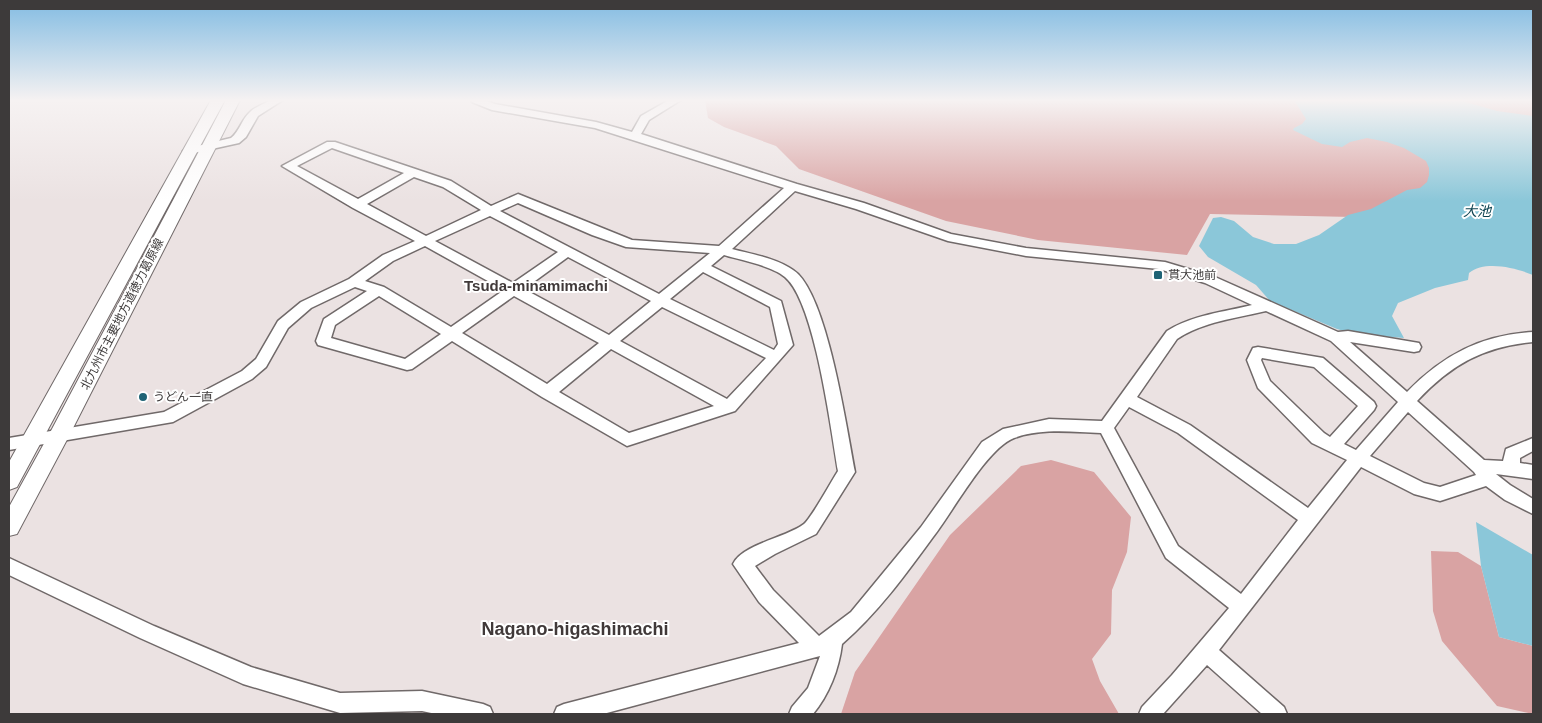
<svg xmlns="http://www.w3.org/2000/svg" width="1542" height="723" font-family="Arial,'Noto Sans JP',sans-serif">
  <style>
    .green { fill: #d9a3a3 }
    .water { fill: #8bc7d9 }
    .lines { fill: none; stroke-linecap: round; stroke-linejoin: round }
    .minor-casing { stroke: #706969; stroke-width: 3 }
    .major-casing { stroke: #706969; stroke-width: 2 }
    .minor { fill: #fff; fill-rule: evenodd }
    .major { fill: #fff; fill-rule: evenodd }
    .poi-dot { fill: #1f6375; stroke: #fff; stroke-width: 2 }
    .labels { text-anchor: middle; stroke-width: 4; stroke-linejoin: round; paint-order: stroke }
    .poi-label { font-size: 12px; fill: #3d3a3a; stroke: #fff; text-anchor: start }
    .street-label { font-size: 12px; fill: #3d3a3a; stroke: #fff }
    .water-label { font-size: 14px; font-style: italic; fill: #083f4d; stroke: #fff }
    .quarter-label { font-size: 15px; font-weight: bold; fill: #403939; stroke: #fff }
    .near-quarter-label { font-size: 18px; font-weight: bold; fill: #403939; stroke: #fff }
  </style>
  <rect width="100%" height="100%" fill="#ebe2e2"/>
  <path class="green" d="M705,100h828v132l-38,-12 -285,-6 -23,41 -149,-15 -92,-19 -147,-52 -23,-23 -52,-19 -16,-9z
    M1051,460l43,12 37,45 -4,35 -15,38 -1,44 -19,25 8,22 19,33h-278l14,-42 95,-137 71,-69z
    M1431,551l27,1 23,14 18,71 34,9v68l-36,-8 -55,-65 -9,-30z"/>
  <path class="water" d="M1294,100h165l38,11 36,5v159c-17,-7 -48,-15 -64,-2l-1,7 -33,8 -37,15 -6,13 12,22 -49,-4 -18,-5 -67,-28 -14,-16 -48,-28 -9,-11 14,-28 8,-1 13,4 19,16 21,7h22l23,-9 29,-20 23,-6 36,-19 13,-2 7,-6 2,-7v-7l-3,-7 -22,-13 -17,-6 -20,-4 -17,4 -8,5 -20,-3 -29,-14 1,-2 8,-4 4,-5z
    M1476,522l57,33v91l-34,-9 -18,-71z"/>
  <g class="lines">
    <defs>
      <path id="minor" d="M271,100h12l-25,16 -12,21 -7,6 -50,11 -6,-3 2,-2 46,-11c9,-7 10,-18 19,-26 5,-5 14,-8 21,-12z
        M471,100h13l11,4 101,18 36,10 9,-16 28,-16h12l-32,20 -8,14 156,50 67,19 87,31 75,14 139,14 50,15 123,55 10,-1 71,12 2,4 -2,4 -5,1 -64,-10 57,50c36,-37 74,-57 126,-60v10c-50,5 -81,22 -116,59l67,59 19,1 3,-12 27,-11v13l-13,7v5l13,2v14l-37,-5 14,11 23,14v15l-28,-14 -19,-14 -46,15 -26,-7 -53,-27 -142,183 65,57 3,7h-25l-55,-49 -44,49h-24l3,-7 30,-32 57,-67 -63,-50 -65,-125c-29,-1 -59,-5 -87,5 -27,10 -62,75 -81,99 -27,37 -56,77 -91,107 -3,25 -13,51 -29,70h-24l3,-7 16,-19 12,-32 -217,58h-49l3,-7 7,-3 235,-61 -40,-41 -26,-38c9,-20 55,-27 71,-40 8,-7 27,-42 34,-53 -7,-41 -23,-169 -53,-194 -13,-11 -44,-17 -61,-22l-13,11 70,35 12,44 -58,66 -108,35 -85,-49 -90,-56 -40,28 -5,1 -89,-25 -2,-4 8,-22 43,-28 -12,-4 -44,21 -23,20 -22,39 -14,12 -79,43 -164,28v-12l155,-26 78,-41 14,-12 22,-38 23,-19 48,-23 34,-24 32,-14 -62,-33 -71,-42 45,-24h8l116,39 40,25 27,-12 114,46 87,6 65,-58 -189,-60 -103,-18 -20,-8zM332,148l72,25 -46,26 -61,-33zM414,177l29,10 38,23 -55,26 -59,-32zM795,191l61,18 92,32 78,15 133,13 46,14 47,22c-28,7 -60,10 -85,26l-65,90 -53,-2 -46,10 -21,13 -61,85 -70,85 -32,24 -46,-46 -18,-24 20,-12 41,-20 39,-62c-8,-41 -28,-181 -62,-202 -17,-12 -42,-16 -61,-21zM518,203l74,32 34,12 84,6 -51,41 -159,-83zM490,216l68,36 -45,31 -78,-42zM425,246l79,44 -53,37 -67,-40 -19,-6 28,-20zM568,257l83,44 -42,34 -85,-46zM703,272l67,35 8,37 -4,6 -104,-51zM379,296l62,38 -36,25 -74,-21 4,-13zM514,296l85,47 -52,41 -85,-51zM662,307l104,51 -39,41 -107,-58zM1266,311l65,30 67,61 -42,48 -12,-6 30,-34 2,-4 -2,-4 -51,-44 -65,-11 -5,1 -6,12 11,28 54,55 35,17 -39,48 -118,-83 -53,-28 40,-58c25,-17 60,-21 89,-28zM611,349l103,57 -85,27 -70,-41zM1262,358l52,9 44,39 -28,31 -6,-4 -54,-52 -9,-21zM1129,407l49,26 120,87 -57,74 -63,-48 -64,-118zM1408,412l66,60 2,3 -36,12 -16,-4 -54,-27z
        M9,558l145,68 97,41 89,26 82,-2 61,13 7,3 3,7h-57l-14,-3 -82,2 -97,-29 -103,-46 -131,-63z"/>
      <path id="major" d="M211,100h14l-208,387 -8,3v-28z
        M226,100h14l-170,334 -53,100 -8,2v-29l43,-78z"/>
    </defs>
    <use href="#minor" class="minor-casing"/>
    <use href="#major" class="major-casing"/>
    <use href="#minor" class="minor"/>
    <use href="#major" class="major"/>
  </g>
  <linearGradient id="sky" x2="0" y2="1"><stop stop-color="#83bce2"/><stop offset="0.5" stop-color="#f6f2f2"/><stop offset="1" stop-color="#f6f2f2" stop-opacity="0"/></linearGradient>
  <rect width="1542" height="201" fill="url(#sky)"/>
  <g class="poi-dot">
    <rect x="1153" y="270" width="10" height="10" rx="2.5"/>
    <circle cx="143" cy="397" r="5"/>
  </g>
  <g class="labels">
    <g class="poi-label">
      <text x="1168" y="279">貫大池前</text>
      <text x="153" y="401">うどん一直</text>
    </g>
    <g class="street-label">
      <text transform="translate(122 314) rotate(-63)" y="4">北九州市主要地方道徳力葛原線</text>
    </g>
    <g class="water-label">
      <text x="1477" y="216">大池</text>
    </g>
    <g class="quarter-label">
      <text x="536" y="291">Tsuda-minamimachi</text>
    </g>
    <g class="near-quarter-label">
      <text x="575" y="635">Nagano-higashimachi</text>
    </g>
  </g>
  <rect width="1542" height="723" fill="none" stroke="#3d3a3a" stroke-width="20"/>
</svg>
